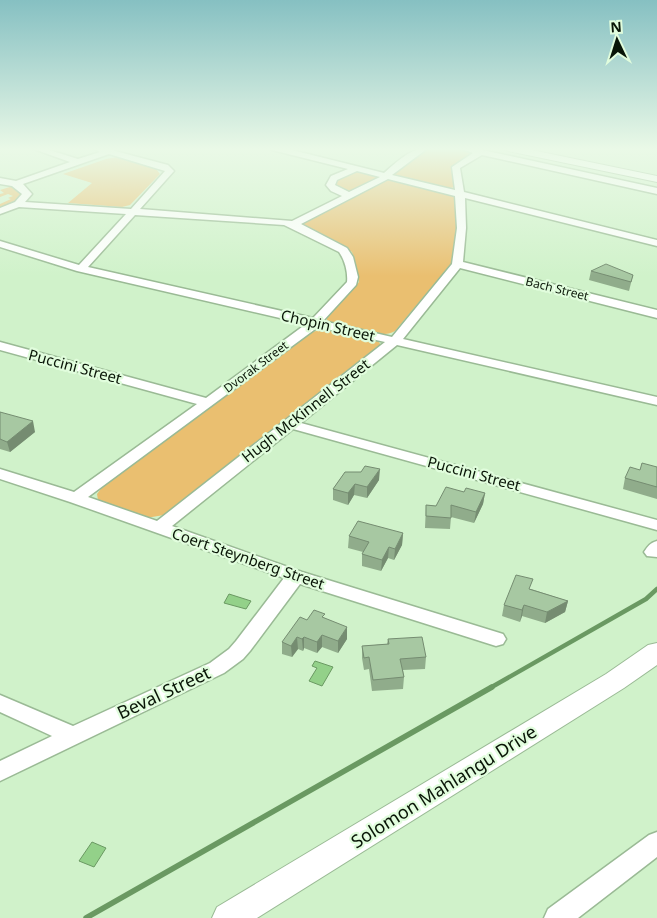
<svg xmlns="http://www.w3.org/2000/svg" width="657" height="918" font-family="'Noto Sans',sans-serif">
  <style>
    .green { fill: #eabf70 }
    .water { fill: #93d189; stroke: #6a9962 }
    .lines { fill: none; stroke-linecap: round; stroke-linejoin: round }
    .stream-far1 { stroke: #6a9962; stroke-width: 4.5 }
    .stream { stroke: #6a9962; stroke-width: 5.5 }
    .minor-casing { stroke: #9aba95; stroke-width: 3 }
    .major-casing { stroke: #9aba95; stroke-width: 2 }
    .minor { fill: #fff; fill-rule: evenodd }
    .major { fill: #fff; fill-rule: evenodd }
    .wall { fill: #90ac8b }
    .shaded-wall { fill: #758c71 }
    .building { fill: #a7c8a2; stroke: #758c71 }
    .labels { text-anchor: middle; stroke-width: 4.5; stroke-linejoin: round; paint-order: stroke }
    .far-street-label { font-size: 12px; fill: #091507; stroke: #e1fddd }
    .street-label { font-size: 15px; fill: #091507; stroke: #e1fddd }
    .near-street-label { font-size: 18px; fill: #091507; stroke: #e1fddd }
  </style>
  <rect width="100%" height="100%" fill="#d0f2ca"/>
  <path class="green" d="M429,148h27l16,5 -19,12 -1,3 3,19 -9,2 -52,-14 20,-20z
    M117,157l39,12 4,5 -30,31 -8,2 -54,-4 24,-20 -29,-9 43,-15z
    M356,171l20,4 3,3c-19,10 -24,17 -45,8l3,-7z
    M395,180l57,14 5,3 -2,62 -60,72c-15,9 -48,-4 -66,-8l-3,-5 33,-36 -7,-30 -49,-28 82,-43z
    M13,186l8,6 -1,6 -20,11v-5l11,-5 -3,-1 5,-2 -5,-2 -8,3v-3l4,-1 -4,-3z
    M328,329l49,11 4,5 -217,170 -18,3 -48,-18 -1,-6 6,-8 208,-154z"/>
  <path class="water" d="M229,594l22,7 -5,8 -22,-6z
    M315,661l18,6 -11,19 -13,-5 8,-13 -5,-2z
    M92,842l14,6 -12,19 -15,-6z"/>
  <g class="lines">
    <path class="stream-far1" d="M490,688l156,-89 11,-10"/>
    <path class="stream" d="M86,918l406,-231"/>
    <defs>
      <path id="minor" d="M31,148h12l35,11 22,-7 -8,-4h21l2,3 53,14 6,6 -34,38 152,12 50,-25 -11,-5 -5,-6 5,-9 17,-7 -76,-19 -1,-2h13l100,25c13,-11 26,-25 44,-25l-36,27 63,15 -3,-23 21,-14 -14,-5h14l184,40v6l-175,-39 -22,13 4,24 193,48v6l-192,-48 1,30 -3,34 194,48v8l-197,-50 -57,71 254,58v8l-260,-60 -96,78 356,97v10l-364,-101 -121,97 130,46 201,62 3,5 -3,5 -7,2 -196,-62 -50,67 -7,8 -19,14 -224,108v-20l52,-25 -52,-24v-17l73,31 137,-63 19,-14 7,-8 48,-63 -214,-76 -70,-23v-10l74,23 123,-88 -197,-54v-8l206,56 100,-74 -229,-53 -77,-24v-6l79,24 47,-51 -107,-7 -19,7v-6l15,-6 7,-8 -10,-8 -12,-2v-6l16,3 54,-19zM109,154l56,17 -34,38 -106,-7 7,-8 -9,-10zM357,171l23,6 -31,15 -14,-7 2,-5zM388,179l67,17 2,32 -5,36 -60,73 -69,-16 33,-36 2,-8 -5,-20 -6,-9 -46,-24zM135,215l149,10 55,27c6,8 9,21 8,30l-34,36 -225,-51zM318,327l67,15 -228,179 -69,-24z
        M657,541v16l-10,-1 -3,-4c4,-6 6,-9 13,-11z
        M657,832v25l-79,61h-34l4,-9 101,-74z"/>
      <path id="major" d="M503,148h19l135,28v6l-149,-31z
        M657,643v22l-33,23 -367,230h-45l5,-11 389,-233 42,-29z"/>
    </defs>
    <use href="#minor" class="minor-casing"/>
    <use href="#major" class="major-casing"/>
    <use href="#minor" class="minor"/>
    <use href="#major" class="major"/>
  </g>
  <path class="wall" d="M591,271l42,4 -4,16 -40,-11z
    M0,412l35,20 -25,20 -10,-3z
    M657,467v32l-34,-10 2,-11 15,-8z
    M345,472l34,8 -12,18 -13,-3 -6,10 -15,-5v-11z
    M464,492l21,1 -2,11 -9,19 -23,-6 -1,12 -25,-1 1,-23 10,1z
    M403,533l-1,12 -8,15 -6,-2 -7,13 -19,-5v-12l1,-2 -15,-4 1,-12z
    M531,589l37,12 -3,11 -20,11 -23,-7 -2,6 -18,-6 2,-11z
    M325,618l22,21 -9,14 -16,-6 -5,6 -13,-5 -1,3 -5,-2 -6,8 -10,-3v-12l25,-22z
    M388,639l38,18 -1,12 -22,1 1,7 -1,12 -31,2 -3,-22 -5,1 -2,-12v-12l25,-2z"/>
  <path class="shaded-wall" d="M33,421l2,11 -25,20 -3,-10z
    M380,469l-1,11 -12,18v-11z
    M355,484l-1,11 -6,10v-12z
    M485,493l-2,11 -9,19 2,-11z
    M403,533l-1,12 -8,15 1,-11z
    M389,547l-1,11 -7,13 1,-11z
    M568,601l-3,11 -20,11 2,-11z
    M524,605l-2,11 -2,6 2,-12z
    M347,627v12l-9,14v-12z
    M322,635v12l-5,6v-11z
    M297,637l1,12 -6,8 -1,-11z
    M304,637v11l-1,3 -1,-12z"/>
  <path class="building" d="M606,264l27,11 -2,7 -40,-11z
    M0,412l33,9 -26,21 -7,-3z
    M642,463l15,4v20l-32,-9 5,-11 10,3z
    M365,466l15,3 -13,18 -12,-3 -7,9 -15,-4 12,-17h16z
    M446,487l18,5 2,-4 19,5 -9,19 -25,-7v13l-25,-2v-11l10,1z
    M358,521l45,12 -8,16 -6,-2 -7,13 -20,-6 7,-12 -20,-6z
    M516,575l17,4 -4,10 39,12 -21,11 -23,-7 -2,5 -18,-5z
    M314,610l11,4 -3,3 25,10 -9,14 -16,-6 -5,7 -13,-5 -2,2 -5,-2 -6,9 -9,-4 18,-25 7,3z
    M422,637l4,20 -26,2 4,18 -31,3 -4,-23 -5,1 -2,-12 27,-2 -1,-5z"/>
  <linearGradient id="sky" x2="0" y2="1"><stop stop-color="#86c0c2"/><stop offset="0.54" stop-color="#eaf9e7"/><stop offset="1" stop-color="#eaf9e7" stop-opacity="0"/></linearGradient>
  <rect width="657" height="276" fill="url(#sky)"/>
  <g class="labels">
    <g class="far-street-label">
      <text transform="translate(557 289) rotate(14)" y="4">Bach Street</text>
      <text transform="translate(256 367) rotate(-37)" y="4">Dvorak Street</text>
    </g>
    <g class="street-label">
      <text transform="translate(328 326) rotate(13)" y="5">Chopin Street</text>
      <text transform="translate(75 367) rotate(15)" y="5">Puccini Street</text>
      <text transform="translate(306 411) rotate(-38)" y="5">Hugh McKinnell Street</text>
      <text transform="translate(474 474) rotate(15)" y="5">Puccini Street</text>
      <text transform="translate(248 559) rotate(19)" y="5">Coert Steynberg Street</text>
    </g>
    <g class="near-street-label">
      <text transform="translate(164 693) rotate(-25)" y="6">Beval Street</text>
      <text transform="translate(444 787) rotate(-32)" y="6">Solomon Mahlangu Drive</text>
    </g>
  </g>
  <g transform="translate(617 40) rotate(356)" stroke="#e1fddd" stroke-width="4" paint-order="stroke">
  <path d="M0-4L9 19L0 12L-9 19Z" fill="#091507"/>
  <text y="-8" font-size="14" font-weight="bold" text-anchor="middle" fill="#091507">N</text>
  </g>
</svg>
